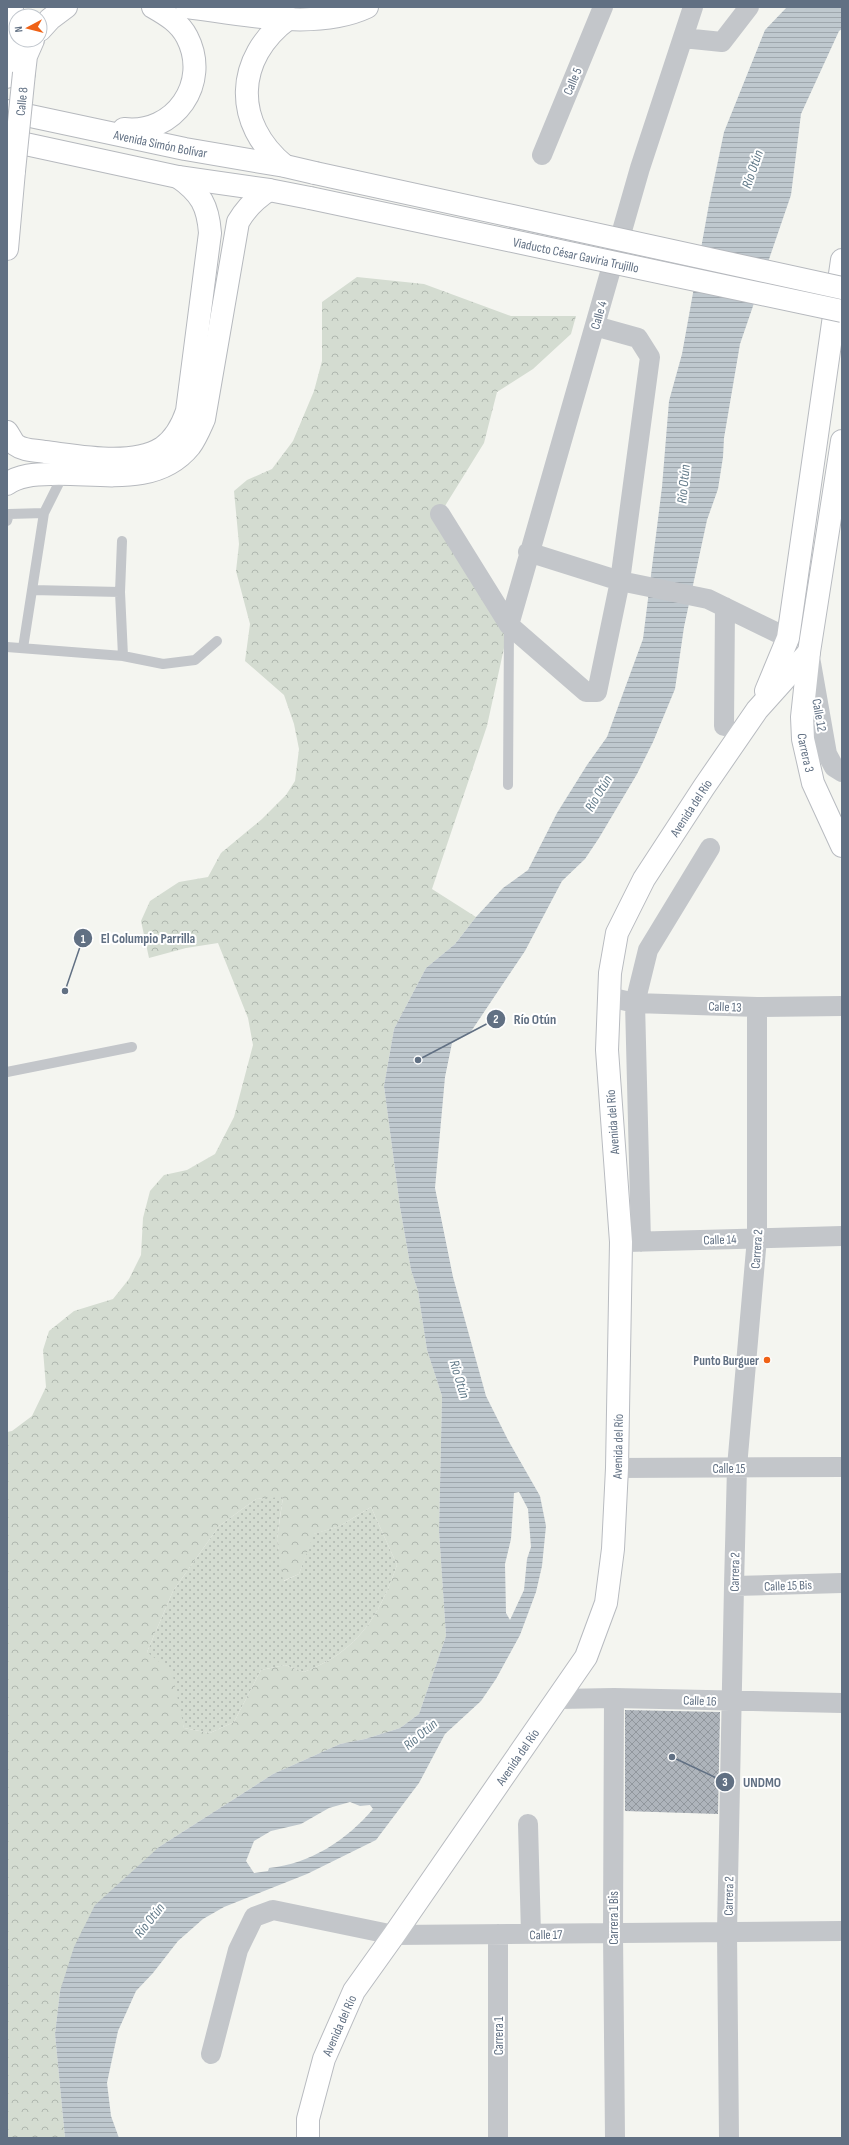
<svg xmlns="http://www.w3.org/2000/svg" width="849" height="2145" font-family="'Sofia Sans Condensed',sans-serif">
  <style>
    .grass { fill: url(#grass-dots) }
    .forest { fill: url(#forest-crowns); fill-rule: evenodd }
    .water { fill: url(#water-rules); fill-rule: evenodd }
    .building { fill: url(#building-cross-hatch) }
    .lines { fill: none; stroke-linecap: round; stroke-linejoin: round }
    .secondary-casing { stroke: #b8bbc0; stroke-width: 24 }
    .primary-casing { stroke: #b6b9be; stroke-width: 24 }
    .lane { stroke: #c3c6ca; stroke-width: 10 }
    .street { stroke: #c3c6ca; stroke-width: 20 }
    .secondary { stroke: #fff; stroke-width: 22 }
    .primary { stroke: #fff; stroke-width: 22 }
    .secondary-bridge-casing { stroke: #b8bbc0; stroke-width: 24; stroke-linecap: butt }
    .primary-bridge-casing { stroke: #b6b9be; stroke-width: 24; stroke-linecap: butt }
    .secondary-bridge { stroke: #fff; stroke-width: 22 }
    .primary-bridge { stroke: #fff; stroke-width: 22 }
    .poi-dot { fill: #ef6115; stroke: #fff; stroke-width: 1.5 }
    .labels { text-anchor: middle; stroke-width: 4; stroke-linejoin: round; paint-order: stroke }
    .street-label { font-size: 13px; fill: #617083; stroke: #fff }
    .poi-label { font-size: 13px; font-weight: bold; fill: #617083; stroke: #fff; text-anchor: end }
    .water-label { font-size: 14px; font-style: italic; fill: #617988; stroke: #fff }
    .leader { fill: none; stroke: #617083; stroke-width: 1.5 }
    .callout-dot { fill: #617083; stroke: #fff; stroke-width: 1.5 }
    .mark-label { font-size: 12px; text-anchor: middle; font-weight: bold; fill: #fff }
    .callout-label { font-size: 14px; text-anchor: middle; font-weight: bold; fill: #617083; stroke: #fff; stroke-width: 4; stroke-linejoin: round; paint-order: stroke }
  </style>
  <defs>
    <pattern id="grass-dots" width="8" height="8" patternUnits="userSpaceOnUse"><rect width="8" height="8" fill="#d4dcd1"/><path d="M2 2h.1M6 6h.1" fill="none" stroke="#afb7af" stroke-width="1.8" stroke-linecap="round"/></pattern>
    <pattern id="forest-crowns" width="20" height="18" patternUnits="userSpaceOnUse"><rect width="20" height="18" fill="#d4dcd1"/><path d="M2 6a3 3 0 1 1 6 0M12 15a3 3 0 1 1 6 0" fill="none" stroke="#afb7af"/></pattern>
    <pattern id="water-rules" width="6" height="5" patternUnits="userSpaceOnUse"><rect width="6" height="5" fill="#bfc8ce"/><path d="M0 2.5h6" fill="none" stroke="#9fa7ad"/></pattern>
    <pattern id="building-cross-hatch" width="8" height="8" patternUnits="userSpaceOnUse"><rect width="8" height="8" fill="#aeb4bb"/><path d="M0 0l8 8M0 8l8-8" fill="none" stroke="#91979d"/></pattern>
  </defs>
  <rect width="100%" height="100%" fill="#f4f5f0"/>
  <path class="grass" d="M283,1496l-6,43 7,42 15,-7 14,-40 27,-8 31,-19 26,58c-18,52 -40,87 -93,107l-19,-7 -24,5 -27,52 -24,11 -26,-5 -6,-21 -31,-55 26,-61 46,-65 37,-27z"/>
  <path class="forest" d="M357,277l67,7 87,32h65l-5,18 -38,35 -36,23 -13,51 -44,71 69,111 -22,101 -55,163 44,28 -21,27 -29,24 -32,61 -10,57 16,121 11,63 7,21 9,59 15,46 -3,135 7,105 -27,78 -19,14 -35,11 -25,5 -67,30 -114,73 -99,144 -5,43 10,104h-58v-706l5,-1 20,-15 14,-29 -3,-37 6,-19 25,-20 39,-12 16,-20 12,-24 2,-37 7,-27 14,-16 23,-5 28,-16 19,-37 19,-72 -5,-27 -30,-75 -32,5 -37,10 -8,-37 9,-20 29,-19 29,-5 13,-24 41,-34 24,-24 9,-14 4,-32 -5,-25 -10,-29 -39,-34 5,-37 -14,-53 3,-27 -5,-53 13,-11 25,-11 21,-28 21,-50 8,-30v-59zM283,1497l-6,42 6,42 16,-7 15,-40 26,-8 31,-19 26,58c-18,52 -40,87 -93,107l-19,-7 -24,5 -27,52 -24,11 -26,-5 -12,-56 -25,-20 26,-61 46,-65 37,-27z"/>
  <path class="water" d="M787,7h55v22l-3,2 -38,83 -10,81 -51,149 -16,94 -1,19 -5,32 -11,31 -23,107 -9,62 -22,53 -16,32 -38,64 -14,21 -23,22 -37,70 -55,82 -18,10 -7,34 -10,111 18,89 33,119 22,44 32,56 6,30 -4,40 -6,26 -16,43 -24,44 -15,22 -36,33 -26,49 -43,57 -69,34 -83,33 -21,12 -25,22 -25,32 -17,18 -18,40 -11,52 4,33 8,22h-54l-10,-104 5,-43 14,-44 21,-42 64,-58 114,-73 67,-30 25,-5 35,-11 19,-14 27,-78 -7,-105 3,-135 -15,-46 -9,-59 -7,-21 -11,-63 -16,-121 10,-57 32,-61 29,-24 21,-27 27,-29 25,-18 29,-57 30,-48 20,-28 36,-98 19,-152 7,-86 13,-47 27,-150 15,-72 41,-102zM519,1492l9,17 3,38 -4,12 -3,31 -14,30 -4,-7 -1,-49 6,-25 3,-46zM350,1802l10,4 10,-1 3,4c-26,31 -63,55 -104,59l-1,3 -14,2 -8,-12 8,-20 17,-10 30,-7 28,-16z"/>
  <path class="building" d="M625,1710l95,2 -2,102 -93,-3z"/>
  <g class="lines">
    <defs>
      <g id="secondary">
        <path d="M187,7c55,7 129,24 180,0"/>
        <path d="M40,30l10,-11 16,-12"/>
        <path d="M24,73l2,-17 7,-16"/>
        <path d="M7,77l5,-70"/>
        <path d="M7,249l7,-78"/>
        <path id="s1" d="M842,441l-33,211 -7,65 1,22 10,44 29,63"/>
        <path d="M766,691l22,-53 54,-378"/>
        <path id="s2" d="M308,2138v-19l16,-60 30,-68 40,-56 192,-278 20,-54 7,-54 4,-81 4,-226 -14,-192 3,-77 7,-40 27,-54 60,-92 53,-77 52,-58"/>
      </g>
      <g id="primary">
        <path d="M7,24l4,15"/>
        <path id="s3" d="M7,111l178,38 100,17 30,7"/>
        <path d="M124,129c50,6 87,-46 63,-92 -7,-14 -20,-22 -34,-30"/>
        <path d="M7,140l171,37 91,13 41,8"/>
        <path d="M285,166c-52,-42 -51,-108 4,-148"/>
        <path d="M7,432c3,4 5,10 9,13 8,6 19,5 29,7 33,4 87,15 117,-4 13,-9 20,-22 25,-37l23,-178c-2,-27 -9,-40 -32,-56"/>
        <path d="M7,484c12,-9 29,-10 44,-10 46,-2 105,14 139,-28 6,-8 10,-18 14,-27l34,-197c8,-14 17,-23 31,-32"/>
      </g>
    </defs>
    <use href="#secondary" class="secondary-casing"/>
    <use href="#primary" class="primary-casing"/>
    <path class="lane" d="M44,513l20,-40
      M7,521l2,-7 35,-1 -21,135
      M32,590l88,2
      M7,647l116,9 -3,-64 2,-51
      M123,656l40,8 32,-4 22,-19
      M508,785l1,-160
      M7,1072l125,-25"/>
    <path class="street" d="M683,38l39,4 27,-35
      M542,155l61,-148
      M440,514l69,111 77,67h11l23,-111 30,-224 -12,-19 -43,-12
      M528,552l92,29 88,18 80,39
      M509,625l131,-457 53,-161
      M811,663l16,91 7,13 8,5
      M724,726l1,-119
      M609,997l26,6 122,4 85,-1
      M627,1242l215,-6
      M641,1242l-6,-239 13,-53 62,-102
      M617,1468l225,-1
      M734,1586l108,-3
      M614,1698l-1,235 2,205
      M559,1699l55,-1 228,5
      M528,1824l3,110
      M211,2054l27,-104 16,-33 19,-7 121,25 448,-4
      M498,2138v-204
      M729,2138l-2,-206 7,-346 3,-119 20,-229v-231"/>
    <use href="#secondary" class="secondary"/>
    <use href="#primary" class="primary"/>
    <defs>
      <g id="secondary-bridge">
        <path id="s4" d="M14,171l10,-98"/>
      </g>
      <g id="primary-bridge">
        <path d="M315,173l527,115"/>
        <path id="s5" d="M310,198l532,113"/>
      </g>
    </defs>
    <use href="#secondary-bridge" class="secondary-bridge-casing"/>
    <use href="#primary-bridge" class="primary-bridge-casing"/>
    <use href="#secondary-bridge" class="secondary-bridge"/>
    <use href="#primary-bridge" class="primary-bridge"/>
  </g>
  <circle class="poi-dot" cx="767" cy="1360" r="4"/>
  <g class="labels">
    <g class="street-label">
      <text transform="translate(572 81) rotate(-67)" y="5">Calle 5</text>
      <text dy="5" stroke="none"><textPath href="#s4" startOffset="70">Calle 8</textPath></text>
      <text dy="5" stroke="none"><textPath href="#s3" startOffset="157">Avenida Simón Bolívar</textPath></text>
      <text dy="5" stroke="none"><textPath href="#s5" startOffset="272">Viaducto César Gaviria Trujillo</textPath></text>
      <text transform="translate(598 315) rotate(-74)" y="5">Calle 4</text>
      <text transform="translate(820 715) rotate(80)" y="5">Calle 12</text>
      <text dy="5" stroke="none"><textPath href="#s1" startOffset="315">Carrera 3</textPath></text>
      <text dy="5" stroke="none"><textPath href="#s2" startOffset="1437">Avenida del Río</textPath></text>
      <text transform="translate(725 1006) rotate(2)" y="5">Calle 13</text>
      <text transform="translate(612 1122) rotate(-94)" y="5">Avenida del Río</text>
      <text transform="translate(720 1239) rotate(-2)" y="5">Calle 14</text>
      <text transform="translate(756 1249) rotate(-86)" y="5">Carrera 2</text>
      <text dy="5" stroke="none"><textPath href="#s2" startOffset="777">Avenida del Río</textPath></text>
      <text x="729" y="1473">Calle 15</text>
      <text transform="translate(734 1572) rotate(-89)" y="5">Carrera 2</text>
      <text transform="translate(788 1585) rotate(-2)" y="5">Calle 15 Bis</text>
      <text transform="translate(700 1700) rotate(2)" y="5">Calle 16</text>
      <text dy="5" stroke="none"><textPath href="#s2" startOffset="441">Avenida del Río</textPath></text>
      <text transform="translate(728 1896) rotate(-89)" y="5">Carrera 2</text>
      <text transform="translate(613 1918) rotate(-90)" y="5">Carrera 1 Bis</text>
      <text transform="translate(546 1934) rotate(-1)" y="5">Calle 17</text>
      <text dy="5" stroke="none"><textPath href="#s2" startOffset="118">Avenida del Río</textPath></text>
      <text transform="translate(498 2036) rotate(-90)" y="5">Carrera 1</text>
    </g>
    <g class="poi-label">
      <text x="759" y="1365">Punto Burguer</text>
    </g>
    <g class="water-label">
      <text transform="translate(752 169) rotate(-71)" y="5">Río Otún</text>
      <text transform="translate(683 484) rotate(-85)" y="5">Río Otún</text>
      <text transform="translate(598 793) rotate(-59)" y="5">Río Otún</text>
      <text transform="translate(460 1379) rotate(73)" y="5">Río Otún</text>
      <text transform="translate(420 1734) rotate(-40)" y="5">Río Otún</text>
      <text transform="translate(149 1920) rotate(-52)" y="5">Río Otún</text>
    </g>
  </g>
  <path class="leader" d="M65 991L83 938M418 1060L496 1019M672 1757L725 1782"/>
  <g class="callout-dot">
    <circle cx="65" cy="991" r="4"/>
    <circle cx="418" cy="1060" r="4"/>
    <circle cx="672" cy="1757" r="4"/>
    <circle cx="83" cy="938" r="10"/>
    <circle cx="496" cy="1019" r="10"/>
    <circle cx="725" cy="1782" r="10"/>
  </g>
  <g class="mark-label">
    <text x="83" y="943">1</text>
    <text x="496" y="1023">2</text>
    <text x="725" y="1786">3</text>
  </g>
  <g class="callout-label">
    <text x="148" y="943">El Columpio Parrilla</text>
    <text x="535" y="1024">Río Otún</text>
    <text x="762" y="1787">UNDMO</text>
  </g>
  <rect width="849" height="2145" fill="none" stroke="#617083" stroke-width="16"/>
  <g transform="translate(28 28) rotate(263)"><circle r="19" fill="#ffffff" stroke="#c0c6cd"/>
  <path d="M0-3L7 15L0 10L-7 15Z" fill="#ef6115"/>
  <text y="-6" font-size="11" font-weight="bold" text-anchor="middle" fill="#617083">N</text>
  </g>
</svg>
